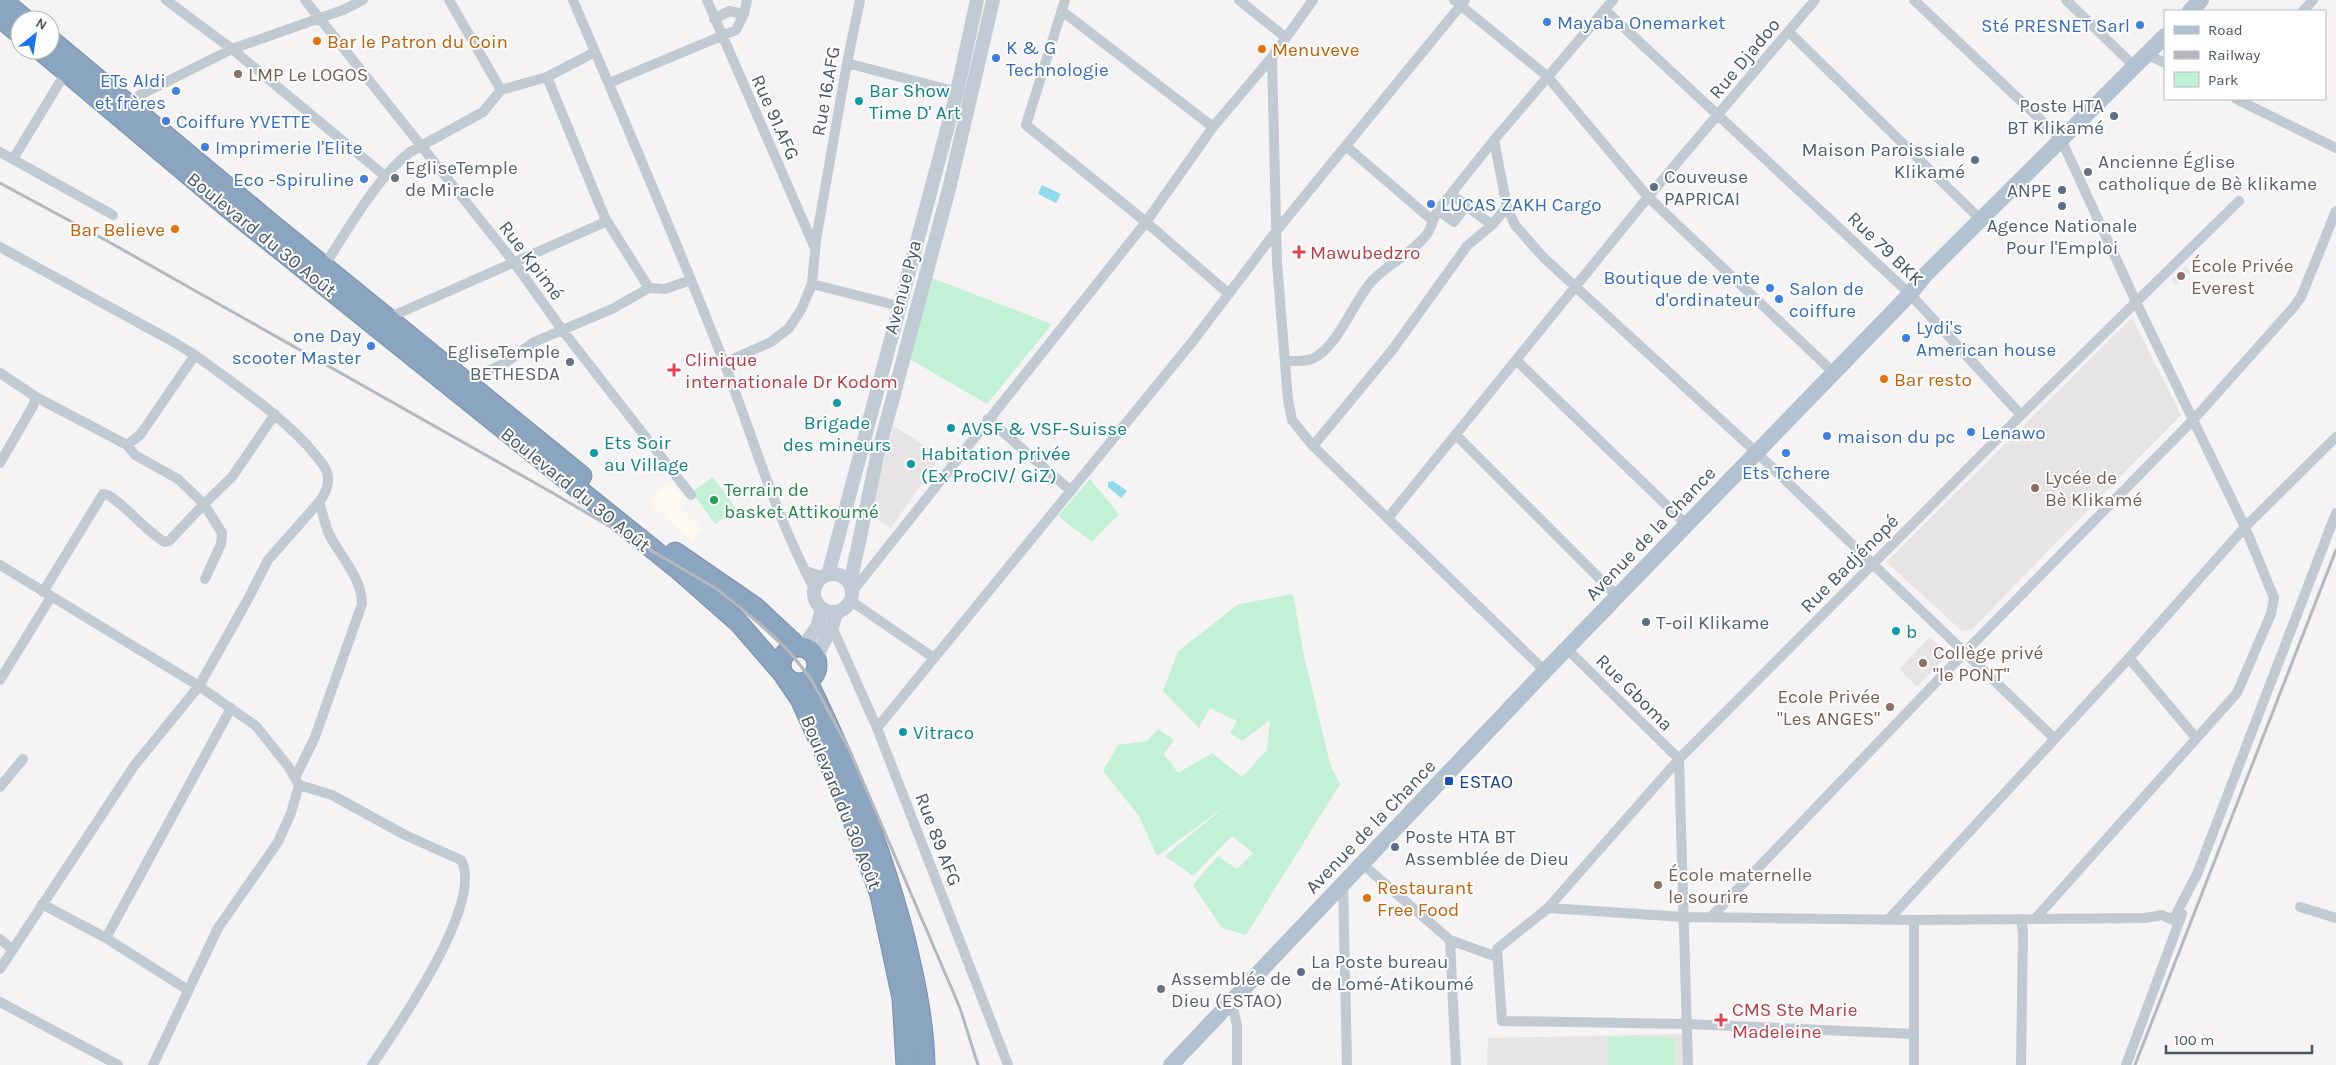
<svg xmlns="http://www.w3.org/2000/svg" width="2336" height="1065" font-family="Karla,sans-serif">
  <style>
    .commercial { fill: #fdf9ef }
    .education { fill: #e6e4e5 }
    .green { fill: #c3f1d5 }
    .water { fill: #90daee }
    .lines { fill: none; stroke-linecap: round; stroke-linejoin: round }
    .highway-casing { stroke: #7690ad; stroke-width: 21 }
    .street { stroke: #c1cad2; stroke-width: 10 }
    .secondary { stroke: #c1cbd6; stroke-width: 14 }
    .primary { stroke: #b3c2d1; stroke-width: 16 }
    .highway { stroke: #8ba5c1; stroke-width: 19 }
    .rail { stroke: #b5b8bd; stroke-width: 3 }
    .shop-dot { fill: #3f7fe0; stroke: #fff; stroke-width: 2 }
    .food-dot { fill: #e8710a; stroke: #fff; stroke-width: 2 }
    .education-dot { fill: #8d6e63; stroke: #fff; stroke-width: 2 }
    .culture-dot { fill: #0f9aa8; stroke: #fff; stroke-width: 2 }
    .service-dot { fill: #5c6f8a; stroke: #fff; stroke-width: 2 }
    .worship-dot { fill: #6b7280; stroke: #fff; stroke-width: 2 }
    .health-dot { fill: #e0444e; stroke: #fff; stroke-width: 2 }
    .leisure-dot { fill: #2e9e5b; stroke: #fff; stroke-width: 2 }
    .transit-dot { fill: #1a4fb4; stroke: #fff; stroke-width: 2 }
    .labels { text-anchor: middle; stroke-width: 4; stroke-linejoin: round; paint-order: stroke }
    .shop-label { font-size: 19px; fill: #366cbe; stroke: #fff; text-anchor: start }
    .food-label { font-size: 19px; fill: #c56008; stroke: #fff; text-anchor: start }
    .street-label { font-size: 19px; fill: #4a5661; stroke: #fff }
    .education-label { font-size: 19px; fill: #785e54; stroke: #fff; text-anchor: start }
    .culture-label { font-size: 19px; fill: #0d838f; stroke: #fff; text-anchor: start }
    .service-label { font-size: 19px; fill: #4e5e75; stroke: #fff; text-anchor: start }
    .worship-label { font-size: 19px; fill: #5b616d; stroke: #fff; text-anchor: start }
    .health-label { font-size: 19px; fill: #be3a42; stroke: #fff; text-anchor: start }
    .leisure-label { font-size: 19px; fill: #27864d; stroke: #fff; text-anchor: start }
    .transit-label { font-size: 19px; fill: #164399; stroke: #fff; text-anchor: start }
  </style>
  <rect width="100%" height="100%" fill="#f5f3f3"/>
  <path class="commercial" d="M668,481l20,18 -8,9 23,22 -11,12 -44,-41z"/>
  <path class="education" d="M2186,266l4,5 -14,14 -5,-5z
    M2132,318l49,97 -210,215 -9,1 -76,-69z
    M894,426l47,30 -50,72 -22,-13z
    M1930,637l16,16v4l-29,30 -18,-18z
    M1684,1034v31h-197l1,-27z"/>
  <path class="green" d="M932,278l120,46 -65,80 -79,-46z
    M713,477l23,32 -21,15 -23,-32z
    M1090,479l29,35 -27,28 -34,-26z
    M1293,594l10,57 27,113 10,20 -94,151 -24,-7 -29,-43 25,-29 19,13 16,-16 -21,-17 -39,40 -28,-20 63,-52 -71,52 -18,-40 -36,-45 15,-26 29,-4 11,-12 16,11 -10,14 14,19 34,-20 30,24 25,-27 3,-30 -28,21 -12,-8 7,-12 -27,-13 -11,20 -36,-37 15,-40 61,-47z
    M1608,1037l67,1v27h-67z"/>
  <path class="water" d="M1042,185l19,9 -5,9 -18,-9z
    M1113,481l14,10 -6,7 -13,-11v-5z"/>
  <g class="lines">
    <defs>
      <path id="highway" d="M2,0l24,20
        M0,18l20,16
        M50,39l222,185 310,252
        M40,50l183,154 456,366 59,52 45,52 17,25 43,95 37,101 22,103 4,67
        M675,552l80,55 43,40
        M781 665a18 18 0 1 1 36 0a18 18 0 1 1-36 0Z
        M808,682c40,82 74,167 97,256 10,42 19,83 20,127"/>
    </defs>
    <use href="#highway" class="highway-casing"/>
    <path class="street" d="M166,0l66,49 153,127
      M305,0l208,261 50,70 128,164
      M449,0l52,90
      M573,0c51,120 103,239 150,360 30,76 52,156 91,228
      M707,0l107,246
      M1065,0l-39,125 120,97 83,72
      M1239,0l46,37
      M1454,0l93,76 101,121 185,175
      M1613,0l-119,140 13,67 8,18 28,32 213,195 299,287
      M1914,0l147,139 75,163 109,225 29,71 -3,16 -34,79 -202,226
      M2066,0l68,66
      M1605,10l305,284 111,121
      M1062,11l151,116
      M2303,11l10,-11
      M714,19l15,-8 15,3
      M1789,32l191,187
      M2146,54l19,9
      M1272,57l5,206 11,137 4,20 21,26 232,225
      M847,63l110,29
      M547,77l58,141 44,70
      M609,83l127,-53 8,-16 3,-14
      M2236,99l100,49
      M129,103l11,-8 92,-46 111,-39 20,-10
      M1347,147l85,73
      M0,152l113,63
      M13,159l53,-87
      M1451,194l41,31
      M1438,210l16,12 12,-17
      M0,247l172,94 23,14
      M324,266c24,-36 52,-88 86,-114l73,-40 18,-22 46,-13 48,-25
      M812,284l87,22
      M388,318l215,-95 2,-5
      M1516,360l170,164
      M1285,361c8,0 19,1 27,-2 26,-11 42,-59 60,-78 17,-18 40,-27 55,-47 5,-6 6,-17 11,-24l56,-70
      M724,363l47,-21 18,-14 12,-18 11,-26 4,-44 31,-177 13,-63
      M0,373l36,24
      M466,381l39,-18 29,-21 78,-33 37,-21 16,1 26,-9
      M988,419l83,72
      M1456,435l161,161
      M1313,446l80,-97 74,-103 25,-21 15,-18
      M0,463l33,-57 3,-9 91,48 13,-10 55,-80c39,29 79,55 112,90 6,8 15,16 19,25 5,10 0,24 -7,32l-51,58 -21,41 -48,85 -65,80 -134,203
      M1388,518l260,-321 167,-197
      M0,565l199,121 57,40 32,40 11,19 33,10 73,40 56,25c24,42 -64,168 -89,205
      M806,571l17,6
      M205,579l16,-35 1,-11 -18,-29 28,-27 43,-63
      M43,592l60,-98c12,-1 46,41 62,48l4,-1 35,-37 -26,-25 -43,-24 -8,-10
      M852,592l294,-370 67,-95 59,-70 41,-57
      M851,601l83,57
      M832,627l45,101 131,337
      M1567,649l112,110 9,306
      M2129,658l67,80
      M0,680l51,-83
      M877,728l316,-387 84,-111 188,-230
      M295,778l20,-41 47,-133c0,-25 -20,-46 -32,-68 -5,-10 -7,-23 -11,-34
      M0,787l23,-28
      M1361,863l89,77 47,17
      M2196,877l140,-364
      M1343,884l4,181
      M42,904l64,34 82,52
      M2300,907l36,11
      M1548,908l136,9 230,3 231,-2 17,-3 11,5 25,-48
      M1712,916l252,-263 230,-234 99,-111 8,-11 35,-86
      M1890,918l239,-260 116,-131 91,-90
      M106,938l125,-230
      M0,939l12,10
      M1450,940l6,125
      M0,1002l118,63
      M1232,1003l5,23v39
      M1914,1034l-227,-10 -185,-3 -5,-72 51,-41 131,-149 342,-344 218,-214
      M153,1065l65,-137 60,-86 13,-29 8,-28
      M1914,1065v-145
      M2021,1065l2,-133 -2,-13
      M2126,1065l56,-151"/>
    <path class="secondary" d="M814 593a19 19 0 1 1 38 0a19 19 0 1 1-38 0Z
      M828,575l129,-483 20,-92
      M850,584l27,-127 72,-268 44,-189
      M803,647l14,-20 5,-17
      M816,657l16,-30 4,-14"/>
    <path class="primary" d="M2190,11l11,-11
      M1171,1065l374,-394 365,-377 16,-20 239,-238"/>
    <use href="#highway" class="highway"/>
    <path class="rail" d="M0,183l109,59 442,250 166,97 43,35 28,26 23,29 38,70 111,259 18,57
      M2135,1065l201,-515"/>
  </g>
  <g class="shop-dot">
    <circle cx="1547" cy="22" r="5"/>
    <circle cx="2140" cy="25" r="5"/>
    <circle cx="996" cy="58" r="5"/>
    <circle cx="176" cy="91" r="5"/>
    <circle cx="166" cy="121" r="5"/>
    <circle cx="205" cy="147" r="5"/>
    <circle cx="364" cy="179" r="5"/>
    <circle cx="1431" cy="204" r="5"/>
    <circle cx="1770" cy="288" r="5"/>
    <circle cx="1779" cy="299" r="5"/>
    <circle cx="1906" cy="338" r="5"/>
    <circle cx="371" cy="346" r="5"/>
    <circle cx="1971" cy="432" r="5"/>
    <circle cx="1827" cy="436" r="5"/>
    <circle cx="1786" cy="453" r="5"/>
  </g>
  <g class="food-dot">
    <circle cx="317" cy="41" r="5"/>
    <circle cx="1262" cy="49" r="5"/>
    <circle cx="175" cy="229" r="5"/>
    <circle cx="1884" cy="379" r="5"/>
    <circle cx="1367" cy="898" r="5"/>
  </g>
  <g class="education-dot">
    <circle cx="238" cy="74" r="5"/>
    <circle cx="2181" cy="276" r="5"/>
    <circle cx="2035" cy="488" r="5"/>
    <circle cx="1923" cy="663" r="5"/>
    <circle cx="1890" cy="707" r="5"/>
    <circle cx="1658" cy="885" r="5"/>
  </g>
  <g class="culture-dot">
    <circle cx="859" cy="101" r="5"/>
    <circle cx="837" cy="403" r="5"/>
    <circle cx="951" cy="428" r="5"/>
    <circle cx="594" cy="453" r="5"/>
    <circle cx="911" cy="464" r="5"/>
    <circle cx="1896" cy="631" r="5"/>
    <circle cx="903" cy="732" r="5"/>
  </g>
  <g class="service-dot">
    <circle cx="2114" cy="116" r="5"/>
    <circle cx="1975" cy="160" r="5"/>
    <circle cx="1654" cy="187" r="5"/>
    <circle cx="2062" cy="190" r="5"/>
    <circle cx="2062" cy="206" r="5"/>
    <circle cx="1646" cy="622" r="5"/>
    <circle cx="1395" cy="847" r="5"/>
    <circle cx="1301" cy="972" r="5"/>
  </g>
  <g class="worship-dot">
    <circle cx="2088" cy="172" r="5"/>
    <circle cx="395" cy="178" r="5"/>
    <circle cx="570" cy="362" r="5"/>
    <circle cx="1161" cy="989" r="5"/>
  </g>
  <g class="health-dot">
    <path d="M1296.5 244.5h5v5h5v5h-5v5h-5v-5h-5v-5h5z"/>
    <path d="M671.5 362.5h5v5h5v5h-5v5h-5v-5h-5v-5h5z"/>
    <path d="M1718.5 1012.5h5v5h5v5h-5v5h-5v-5h-5v-5h5z"/>
  </g>
  <circle class="leisure-dot" cx="714" cy="500" r="5"/>
  <rect class="transit-dot" x="1444" y="776" width="10" height="10" rx="2.5"/>
  <g class="labels">
    <g class="shop-label">
      <text x="1557" y="29">Mayaba Onemarket</text>
      <text x="2130" y="32" text-anchor="end">Sté PRESNET Sarl</text>
      <text x="1006" y="54">K &amp; G<tspan x="1006" dy="22">Technologie</tspan></text>
      <text x="166" y="87" text-anchor="end">ETs Aldi<tspan x="166" dy="22">et frères</tspan></text>
      <text x="176" y="128">Coiffure YVETTE</text>
      <text x="215" y="154">Imprimerie l'Elite</text>
      <text x="354" y="186" text-anchor="end">Eco -Spiruline</text>
      <text x="1441" y="211">LUCAS ZAKH Cargo</text>
      <text x="1760" y="284" text-anchor="end">Boutique de vente<tspan x="1760" dy="22">d'ordinateur</tspan></text>
      <text x="1789" y="295">Salon de<tspan x="1789" dy="22">coiffure</tspan></text>
      <text x="1916" y="334">Lydi's<tspan x="1916" dy="22">American house</tspan></text>
      <text x="361" y="342" text-anchor="end">one Day<tspan x="361" dy="22">scooter Master</tspan></text>
      <text x="1981" y="439">Lenawo</text>
      <text x="1837" y="443">maison du pc</text>
      <text x="1786" y="479" text-anchor="middle">Ets Tchere</text>
    </g>
    <g class="food-label">
      <text x="327" y="48">Bar le Patron du Coin</text>
      <text x="1272" y="56">Menuveve</text>
      <text x="165" y="236" text-anchor="end">Bar Believe</text>
      <text x="1894" y="386">Bar resto</text>
      <text x="1377" y="894">Restaurant<tspan x="1377" dy="22">Free Food</tspan></text>
    </g>
    <g class="street-label">
      <text transform="translate(1744 58) rotate(-50)" y="7">Rue Djadoo</text>
      <text transform="translate(825 91) rotate(-80)" y="7">Rue 16.AFG</text>
      <text transform="translate(776 117) rotate(66)" y="7">Rue 91.AFG</text>
      <text transform="translate(262 234) rotate(39)" y="7">Boulevard du 30 Août</text>
      <text transform="translate(1886 248) rotate(44)" y="7">Rue 79 BKK</text>
      <text transform="translate(532 260) rotate(53)" y="7">Rue Kpimé</text>
      <text transform="translate(902 287) rotate(-75)" y="7">Avenue Pya</text>
      <text transform="translate(576 489) rotate(39)" y="7">Boulevard du 30 Août</text>
      <text transform="translate(1650 533) rotate(-46)" y="7">Avenue de la Chance</text>
      <text transform="translate(1849 563) rotate(-45)" y="7">Rue Badjénopé</text>
      <text transform="translate(1635 692) rotate(45)" y="7">Rue Gboma</text>
      <text transform="translate(842 802) rotate(68)" y="7">Boulevard du 30 Août</text>
      <text transform="translate(1370 826) rotate(-46)" y="7">Avenue de la Chance</text>
      <text transform="translate(939 839) rotate(69)" y="7">Rue 89 AFG</text>
    </g>
    <g class="education-label">
      <text x="248" y="81">LMP Le LOGOS</text>
      <text x="2191" y="272">École Privée<tspan x="2191" dy="22">Everest</tspan></text>
      <text x="2045" y="484">Lycée de<tspan x="2045" dy="22">Bè Klikamé</tspan></text>
      <text x="1933" y="659">Collège privé<tspan x="1933" dy="22">"le PONT"</tspan></text>
      <text x="1880" y="703" text-anchor="end">Ecole Privée<tspan x="1880" dy="22">"Les ANGES"</tspan></text>
      <text x="1668" y="881">École maternelle<tspan x="1668" dy="22">le sourire</tspan></text>
    </g>
    <g class="culture-label">
      <text x="869" y="97">Bar Show<tspan x="869" dy="22">Time D' Art</tspan></text>
      <text x="837" y="429" text-anchor="middle">Brigade<tspan x="837" dy="22">des mineurs</tspan></text>
      <text x="961" y="435">AVSF &amp; VSF-Suisse</text>
      <text x="604" y="449">Ets Soir<tspan x="604" dy="22">au Village</tspan></text>
      <text x="921" y="460">Habitation privée<tspan x="921" dy="22">(Ex ProCIV/ GiZ)</tspan></text>
      <text x="1906" y="638">b</text>
      <text x="913" y="739">Vitraco</text>
    </g>
    <g class="service-label">
      <text x="2104" y="112" text-anchor="end">Poste HTA<tspan x="2104" dy="22">BT Klikamé</tspan></text>
      <text x="1965" y="156" text-anchor="end">Maison Paroissiale<tspan x="1965" dy="22">Klikamé</tspan></text>
      <text x="1664" y="183">Couveuse<tspan x="1664" dy="22">PAPRICAI</tspan></text>
      <text x="2052" y="197" text-anchor="end">ANPE</text>
      <text x="2062" y="232" text-anchor="middle">Agence Nationale<tspan x="2062" dy="22">Pour l'Emploi</tspan></text>
      <text x="1656" y="629">T-oil Klikame</text>
      <text x="1405" y="843">Poste HTA BT<tspan x="1405" dy="22">Assemblée de Dieu</tspan></text>
      <text x="1311" y="968">La Poste bureau<tspan x="1311" dy="22">de Lomé-Atikoumé</tspan></text>
    </g>
    <g class="worship-label">
      <text x="2098" y="168">Ancienne Église<tspan x="2098" dy="22">catholique de Bè klikame</tspan></text>
      <text x="405" y="174">EgliseTemple<tspan x="405" dy="22">de Miracle</tspan></text>
      <text x="560" y="358" text-anchor="end">EgliseTemple<tspan x="560" dy="22">BETHESDA</tspan></text>
      <text x="1171" y="985">Assemblée de<tspan x="1171" dy="22">Dieu (ESTAO)</tspan></text>
    </g>
    <g class="health-label">
      <text x="1310" y="259">Mawubedzro</text>
      <text x="685" y="366">Clinique<tspan x="685" dy="22">internationale Dr Kodom</tspan></text>
      <text x="1732" y="1016">CMS Ste Marie<tspan x="1732" dy="22">Madeleine</tspan></text>
    </g>
    <g class="leisure-label">
      <text x="724" y="496">Terrain de<tspan x="724" dy="22">basket Attikoumé</tspan></text>
    </g>
    <g class="transit-label">
      <text x="1459" y="788">ESTAO</text>
    </g>
  </g>
  <rect x="2164" y="10" width="162" height="90" fill="#ffffff" stroke="#b7bbc0"/>
  <rect x="2174" y="26" width="25" height="8" fill="#b3c2d1" stroke="#b7bbc0"/>
  <text x="2208" y="35" font-size="15" fill="#4a5661">Road</text>
  <rect x="2174" y="51" width="25" height="8" fill="#b5b8bd" stroke="#b7bbc0"/>
  <text x="2208" y="60" font-size="15" fill="#4a5661">Railway</text>
  <rect x="2174" y="72" width="25" height="15" fill="#c3f1d5" stroke="#b7bbc0"/>
  <text x="2208" y="85" font-size="15" fill="#4a5661">Park</text>
  <g transform="translate(35 35) rotate(30)"><circle r="24" fill="#ffffff" stroke="#b7bbc0"/>
  <path d="M0-4L9 19L0 12L-9 19Z" fill="#1a73e8"/>
  <text y="-8" font-size="14" font-weight="bold" text-anchor="middle" fill="#4a5661">N</text>
  </g>
  <path d="M2166 1045v8h146v-8" fill="none" stroke="#4a5661" stroke-width="2.5"/>
  <text x="2174" y="1045" font-size="15" fill="#4a5661" stroke="#ffffff" stroke-width="4" paint-order="stroke">100 m</text>
</svg>
